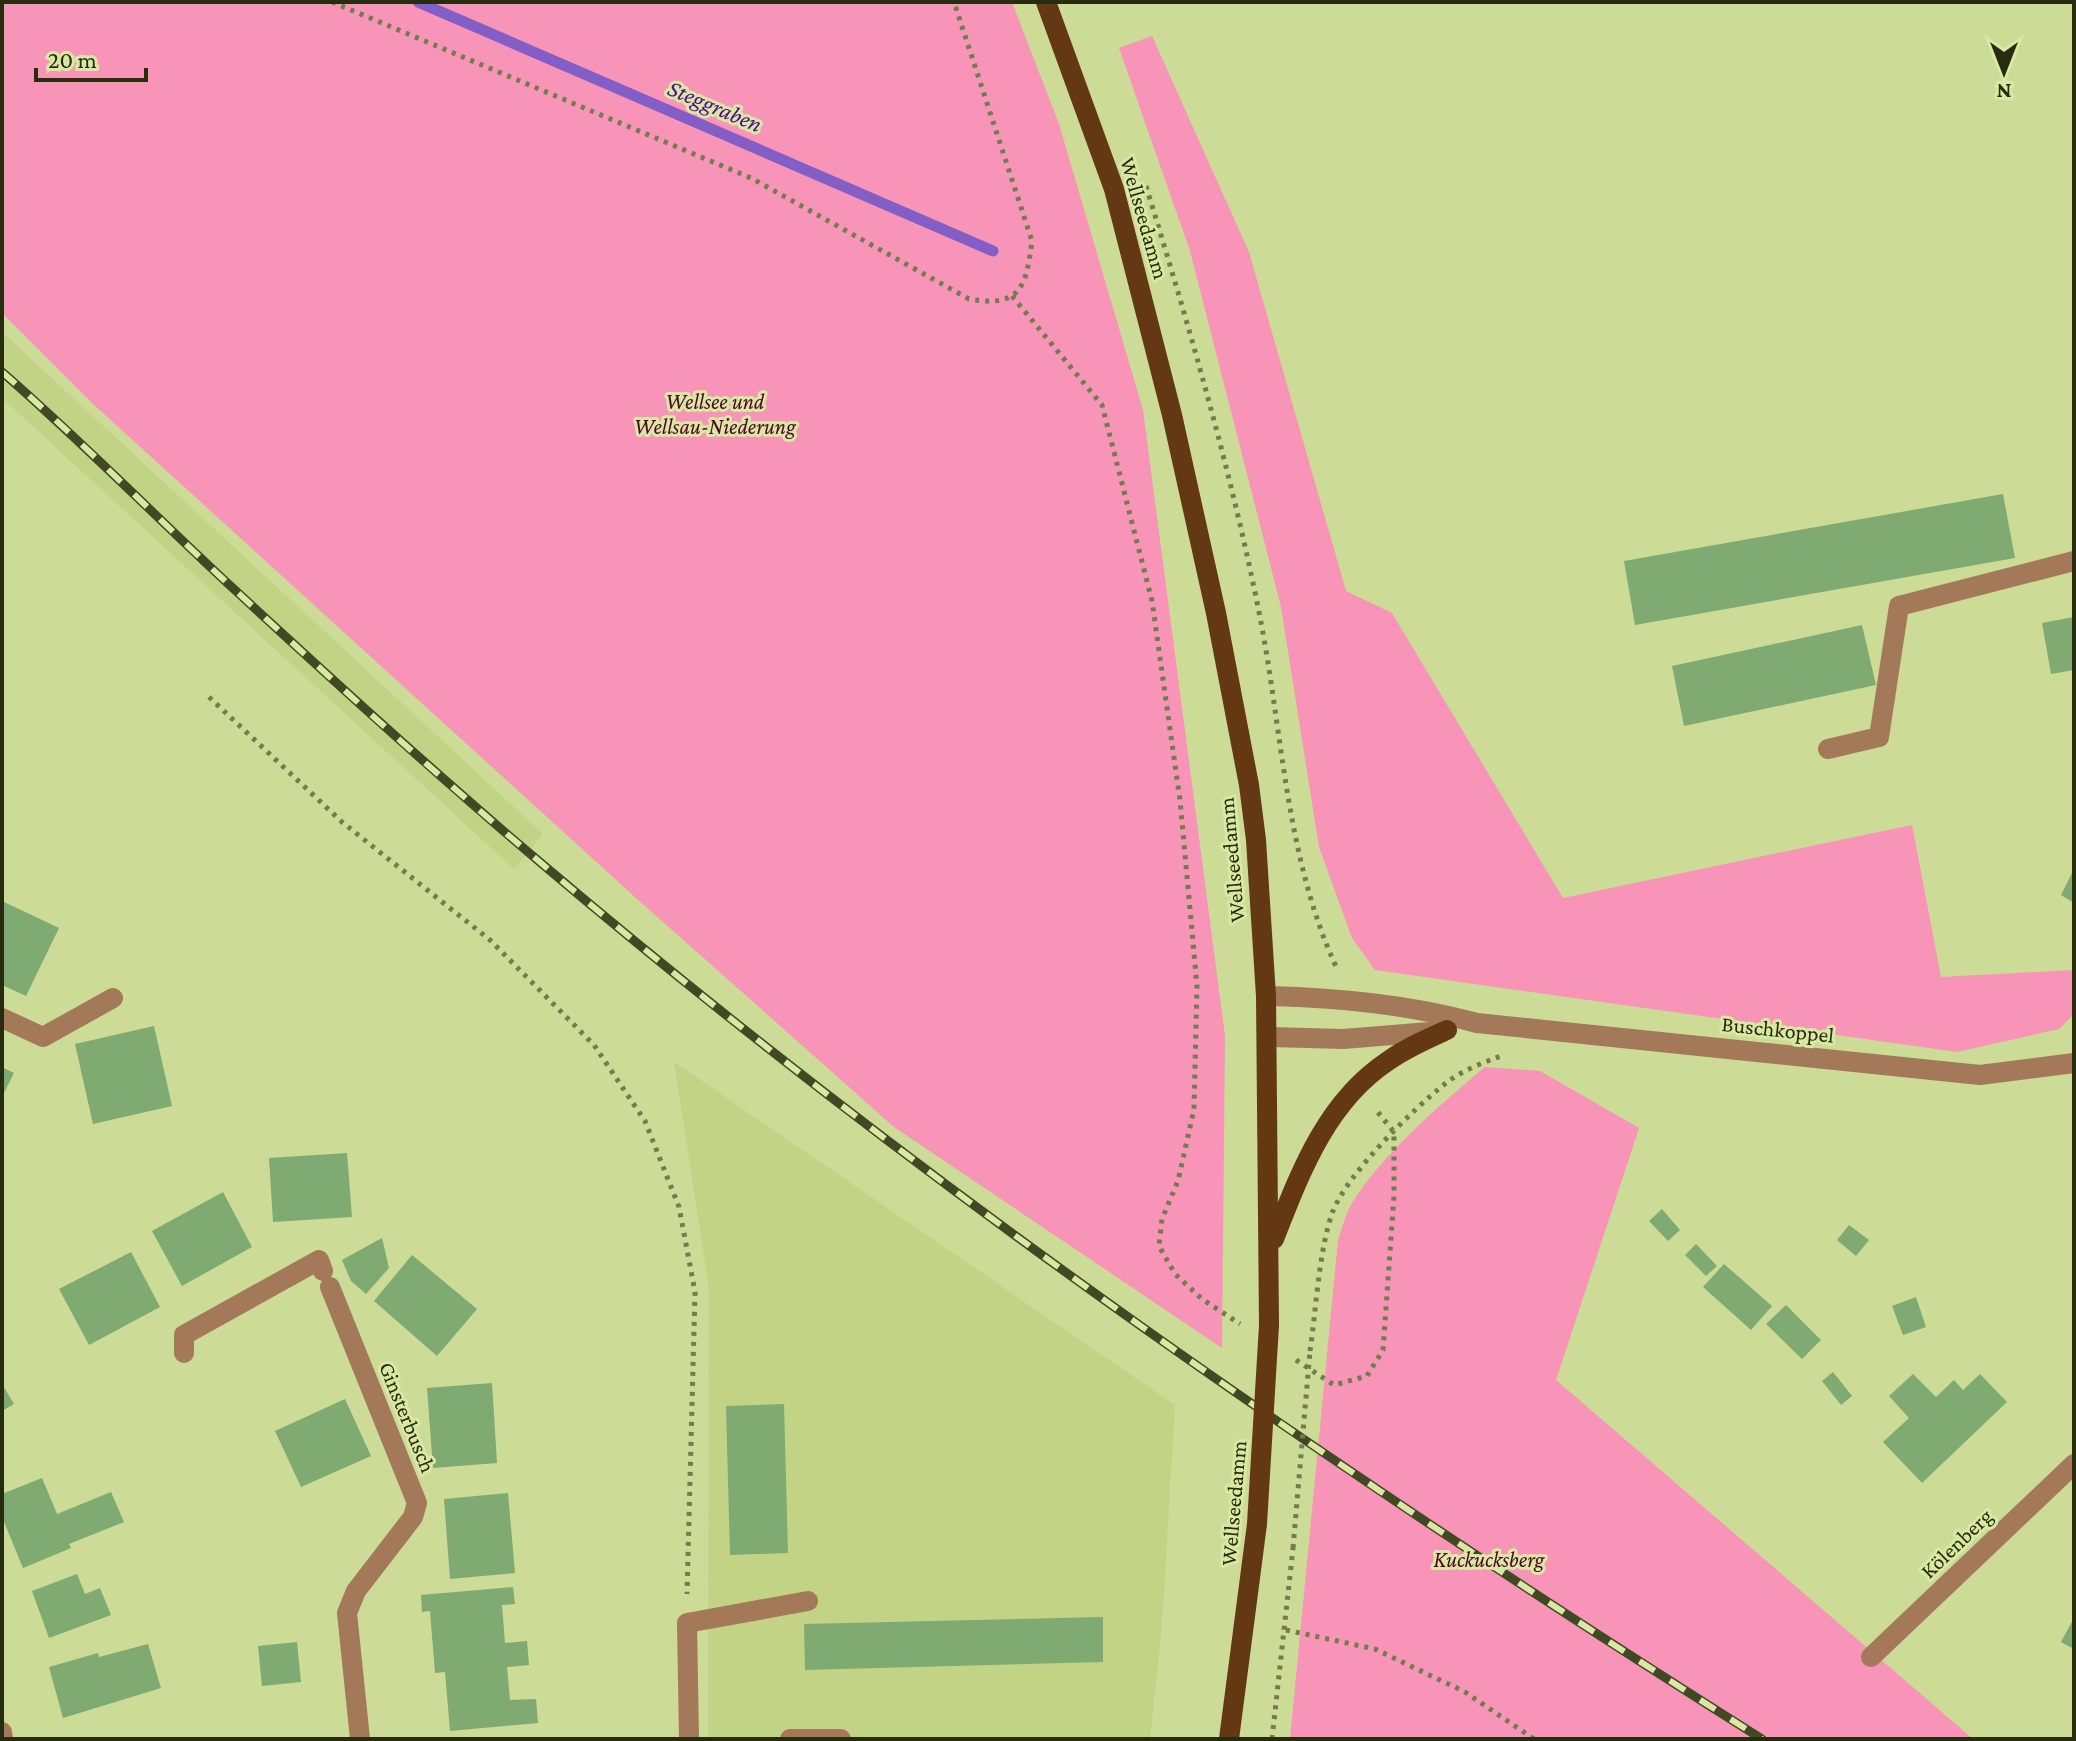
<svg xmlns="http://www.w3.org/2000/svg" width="2076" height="1741" font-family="'Crimson Pro',serif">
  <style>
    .built { fill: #c3d385 }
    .green { fill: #f794b7 }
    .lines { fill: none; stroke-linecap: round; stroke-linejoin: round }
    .stream { stroke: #845ec7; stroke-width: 11 }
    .building { fill: #7faa71 }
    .path { stroke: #727c4c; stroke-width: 5; stroke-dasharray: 4 6; stroke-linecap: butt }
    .minor { stroke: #a47959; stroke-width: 20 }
    .major { stroke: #643812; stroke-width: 20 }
    .rail-casing { stroke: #414824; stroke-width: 9 }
    .rail { stroke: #d9e8a2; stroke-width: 6; stroke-dasharray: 18; stroke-linecap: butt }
    .path-bridge { stroke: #727c4c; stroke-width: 5; stroke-dasharray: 4 6; stroke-linecap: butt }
    .major-bridge { stroke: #643812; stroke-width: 20 }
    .labels { text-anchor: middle; stroke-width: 6; stroke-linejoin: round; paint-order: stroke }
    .street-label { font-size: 22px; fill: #272c0f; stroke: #d9e8a2 }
    .park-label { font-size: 22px; font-style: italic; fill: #52042b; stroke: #d9e8a2 }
    .water-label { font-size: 24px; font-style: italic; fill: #4f0d92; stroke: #d9e8a2 }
  </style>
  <rect width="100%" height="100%" fill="#ccdb95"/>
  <path class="built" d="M2,332l541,502 -29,35 -512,-471z
    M674,1062l501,343 -13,221 -12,113h-442l1,-451z"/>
  <path class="green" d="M2,2h1010l47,122 84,286 82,626 -3,312 -328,-221 -258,-229 -543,-494 -91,-91z
    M1152,36l97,216 97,339 46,22 171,285 349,-73 29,152 133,-7v44l-15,15 -102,23 -582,-82 -23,-32 -33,-91 -38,-240 -91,-356 -71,-203z
    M1485,1067l55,4 99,57 -83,252 417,359h-683l48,-499c4,-11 7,-25 13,-35 28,-48 91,-102 134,-138z"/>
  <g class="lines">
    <path class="stream" d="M418,2l575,249"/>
  </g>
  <path class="building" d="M2003,494l12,64 -380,67 -11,-64z
    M2074,617v53l-23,4 -9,-51z
    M1862,625l14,60 -192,41 -12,-60z
    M2074,869v34l-13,-8z
    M2,901l57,27 -33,68 -24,-11z
    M154,1026l18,80 -79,18 -18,-80z
    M2,1067l12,6 -12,24z
    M347,1153l5,64 -79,5 -4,-64z
    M223,1192l29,55 -70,39 -30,-55z
    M1662,1209l18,21 -12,11 -19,-20z
    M1849,1225l20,15 -13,16 -19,-16z
    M382,1238l7,30 -23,26 -15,-13 -9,-21z
    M1696,1244l21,22 -11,10 -21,-21z
    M131,1252l29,55 -71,38 -30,-56z
    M412,1255l65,54 -40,47 -63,-55z
    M1724,1264l48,42 -21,24 -48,-43z
    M1916,1297l10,30 -23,8 -11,-29z
    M1786,1305l35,35 -19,19 -36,-35z
    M1833,1372l19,24 -11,9 -19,-24z
    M1913,1374l23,23 18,-17 9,10 17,-16 27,28 -85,81 -39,-41 26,-24 -20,-22z
    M492,1383l5,80 -64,5 -6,-80z
    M2,1384l12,20 -12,7z
    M345,1399l26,57 -70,31 -26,-56z
    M784,1404l4,149 -58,2 -4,-149z
    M42,1478l15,36 54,-22 13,30 -55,22 2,4 -48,20 -21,-51v-23z
    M508,1493l7,80 -65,6 -6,-80z
    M77,1574l8,20 15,-6 11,27 -62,23 -17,-47z
    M513,1587l2,17 -13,1 3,38 22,-2 2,24 -22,2 3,33 26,-1 2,24 -88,8 -5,-59 -10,1 -5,-62 -8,1 -1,-17z
    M1103,1617v45l-298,8 -1,-46z
    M2074,1618v31l-13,-7z
    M297,1642l4,40 -39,4 -4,-40z
    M148,1644l13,44 -98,30 -14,-51 49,-14 1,4z"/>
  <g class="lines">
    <path class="path" d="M332,2l419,176 218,121c52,9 57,-12 63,-58l-78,-239
      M1146,186c43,140 84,281 113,426 24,120 26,246 79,359
      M1012,296l90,109 50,196 28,199 17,186 -3,123 -16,72 -16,38 -3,27 16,28 27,25 38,25
      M209,697l133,125 148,118 104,105 51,76 34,86 16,85 -8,302
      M1310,1351c6,-40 9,-103 23,-140 15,-38 80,-102 113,-128 15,-12 36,-20 55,-27
      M1296,1360l38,25 33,-9 16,-26 11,-154v-64l-18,-22
      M1286,1630l89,19 90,43 69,47
      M1272,1739l21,-191"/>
    <path class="minor" d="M1828,749l51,-12 20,-131 175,-45
      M1266,996c72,2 141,8 211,27l503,52 94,-12
      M2,1018l41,19 70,-39
      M1267,1037l76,2 99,-8
      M330,1287l87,216 -4,14 -57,74 -9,22 13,126
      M184,1353v-18l135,-75 4,11
      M1871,1657l203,-193
      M2,1732l1,7
      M689,1739l-2,-116 121,-22
      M790,1739h51"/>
    <path class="major" d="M1046,2l68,187 58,226 44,198 33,172 7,55 10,156 3,329
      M1274,1239c26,-66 52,-137 114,-178 18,-13 39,-22 59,-31
      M1229,1739l28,-215"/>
    <defs>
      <path id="rail" d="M2,372c76,66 147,138 221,207 104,96 209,192 318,284 382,324 797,609 1221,876"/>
    </defs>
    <use href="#rail" class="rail-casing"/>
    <use href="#rail" class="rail"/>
    <path class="path-bridge" d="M1293,1548l17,-197"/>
    <path class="major-bridge" d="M1257,1524l12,-199"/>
  </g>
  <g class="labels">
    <g class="street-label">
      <text transform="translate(1145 218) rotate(74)" y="8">Wellseedamm</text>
      <text transform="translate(1231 860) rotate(-95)" y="8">Wellseedamm</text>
      <text transform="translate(1778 1029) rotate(6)" y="8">Buschkoppel</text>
      <text transform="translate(408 1417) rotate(68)" y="8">Ginsterbusch</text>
      <text transform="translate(1233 1503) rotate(-85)" y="8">Wellseedamm</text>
      <text transform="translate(1956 1543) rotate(-44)" y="8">Kölenberg</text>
    </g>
    <g class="park-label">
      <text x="715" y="409">Wellsee und<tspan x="715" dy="25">Wellsau-Niederung</tspan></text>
      <text x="1489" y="1567">Kuckucksberg</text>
    </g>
    <g class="water-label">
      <text transform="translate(715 106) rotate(23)" y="8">Steggraben</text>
    </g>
  </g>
  <rect width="2076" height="1741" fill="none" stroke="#272c0f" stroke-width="8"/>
  <g transform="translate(2004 72) rotate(180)" stroke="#d9e8a2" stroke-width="6" paint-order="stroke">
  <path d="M0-6L14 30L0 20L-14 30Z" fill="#272c0f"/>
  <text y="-12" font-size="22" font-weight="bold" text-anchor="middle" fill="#272c0f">N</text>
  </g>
  <path d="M36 68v12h110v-12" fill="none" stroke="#272c0f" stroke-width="4"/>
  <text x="48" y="68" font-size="24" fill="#272c0f" stroke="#d9e8a2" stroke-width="6" paint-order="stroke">20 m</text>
</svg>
